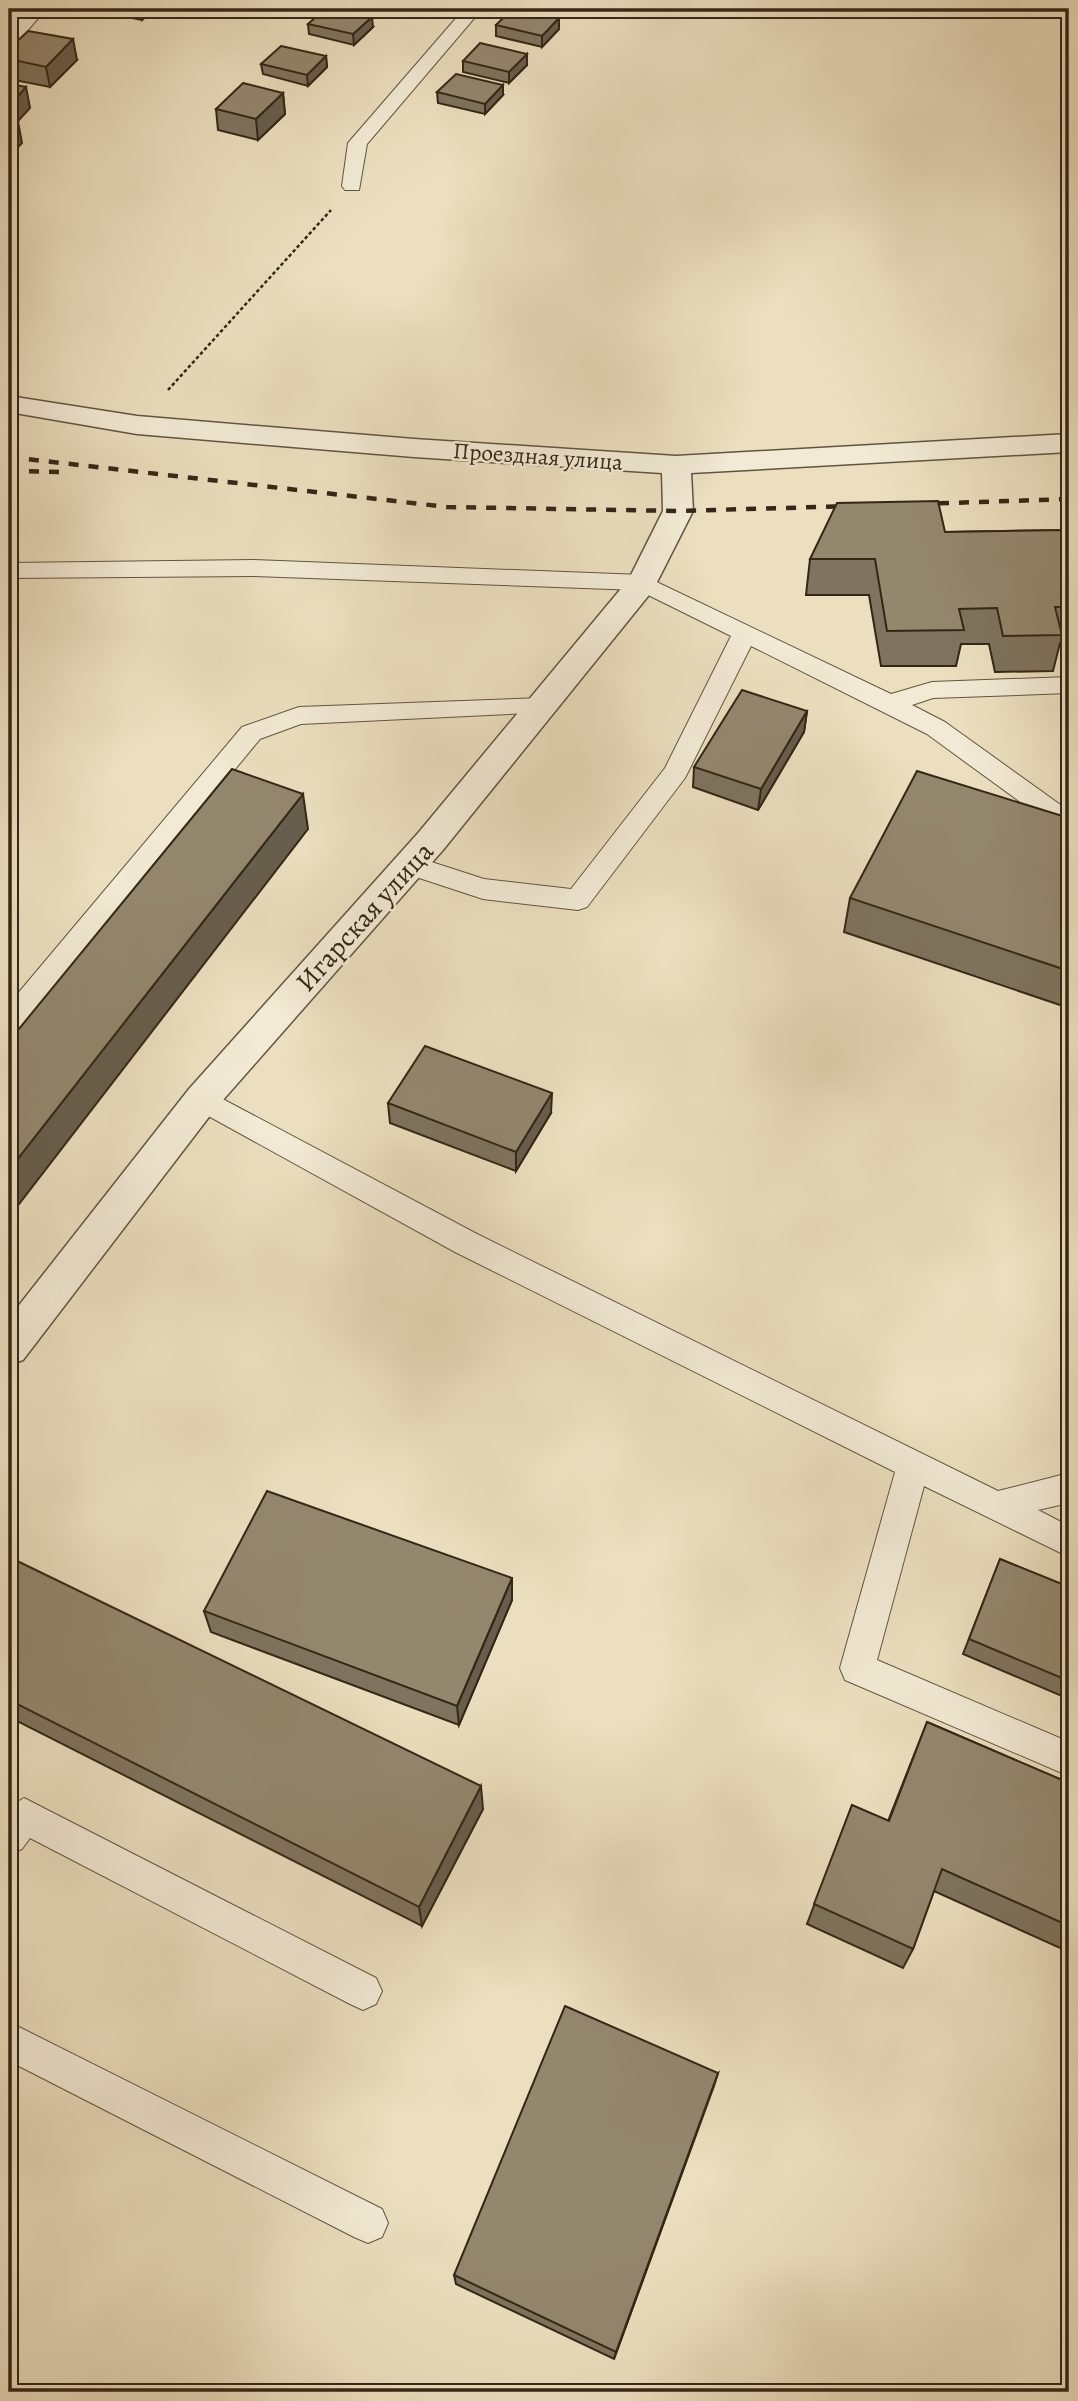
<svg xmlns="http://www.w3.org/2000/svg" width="1078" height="2401" font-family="Alegreya,serif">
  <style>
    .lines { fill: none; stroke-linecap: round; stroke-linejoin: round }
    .lane-casing { stroke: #625540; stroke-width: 2 }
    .street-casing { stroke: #625540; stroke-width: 3 }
    .path { stroke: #342716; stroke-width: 2.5; stroke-dasharray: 3.5 2.5; stroke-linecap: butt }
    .lane { fill: #f2ead5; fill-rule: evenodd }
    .street { fill: #f2ead5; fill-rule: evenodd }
    .rail { stroke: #342716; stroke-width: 4.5; stroke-dasharray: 10 10; stroke-linecap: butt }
    .wall { fill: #7e745f; stroke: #342716; stroke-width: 2 }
    .shaded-wall { fill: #675e4d; stroke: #342716; stroke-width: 2 }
    .building { fill: #93876e; stroke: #342716; stroke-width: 2 }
    .labels { text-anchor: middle; stroke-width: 5; stroke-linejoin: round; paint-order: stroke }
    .far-street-label { font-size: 23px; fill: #342716; stroke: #f2ead5 }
    .street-label { font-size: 28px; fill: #342716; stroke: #f2ead5 }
  </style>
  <rect width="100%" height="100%" fill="#ebdfbf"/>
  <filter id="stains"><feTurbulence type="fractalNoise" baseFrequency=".00286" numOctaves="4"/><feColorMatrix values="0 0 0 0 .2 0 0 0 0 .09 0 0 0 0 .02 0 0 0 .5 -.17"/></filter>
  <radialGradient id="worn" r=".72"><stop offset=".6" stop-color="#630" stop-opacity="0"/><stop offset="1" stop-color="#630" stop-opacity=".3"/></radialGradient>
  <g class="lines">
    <defs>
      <path id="lane" d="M28,9h18l-31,36 -6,1v-16z
        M464,9h18l-115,135 -8,46h-14l-3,-4 6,-43z
        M254,560l388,15 249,119 41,-12 137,-5v16l-136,5 -21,7 33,17 124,89v22l-9,-2 -133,-97 -176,-88 -66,132 -98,129 -9,3 -95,-11 -82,-27 -4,-7 4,-7 9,-3 74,24 87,10 94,-121 66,-132 -93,-46 -384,-14 -245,2v-15z
        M543,698l9,2 3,6 -3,6 -251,12 -41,15 -241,292 -10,3v-30l233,-277 57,-20z
        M202,1088l275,146 521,257 71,-18v30l-31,7 31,16v31l-145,-71 -47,174 192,82v34l-224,-96 -5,-12 55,-196 -440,-220 -263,-145 -4,-8 4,-8z
        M24,1798l352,180 6,13 -6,13 -13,6 -13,-6 -320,-166 -8,11 -13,5v-47z
        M9,2022l373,187 6,14 -6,14 -14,6 -14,-6 -345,-176z"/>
      <path id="street" d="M9,396l128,20 277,23 262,17 393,-22v18l-378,21 2,38 -40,79 -210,260 -228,259 -192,251 -14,5v-47l180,-229 230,-257 210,-253 34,-68 -1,-38 -248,-16 -277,-23 -128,-22z"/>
    </defs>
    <use href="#lane" class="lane-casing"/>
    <use href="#street" class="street-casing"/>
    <path class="path" d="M168,390l163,-180"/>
    <use href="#lane" class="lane"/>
    <use href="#street" class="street"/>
    <path class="rail" d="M9,457l438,50 231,4 175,-5
      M9,471l55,1
      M919,504l150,-5"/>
  </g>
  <path class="wall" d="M104,9h50l-12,11 -37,-7z
    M552,9h16l-3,3z
    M559,18v11l-17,18 -46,-11v-11z
    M308,24l65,3 -19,18 -45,-11z
    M9,49l68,11 -27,27 -41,-8z
    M527,54v11l-18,18 -46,-11v-11z
    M326,56l1,11 -19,19 -45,-12 -2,-10z
    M437,92l66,3 -18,19 -47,-11z
    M283,93l2,21 -27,26 -40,-10 -2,-21z
    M1069,530v113h-9l-7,28 -58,1 -6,-28h-28l-5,22h-75l-12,-71h-63l4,-36 135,-27z
    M807,711l-3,21 -46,78 -65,-23 1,-20z
    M1069,818v190l-225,-76 6,-34z
    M388,1103l163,10 -35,58 -126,-48z
    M9,1557l474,252 -61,117 -413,-209z
    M1000,1559l69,28v112l-106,-45z
    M512,1578v22l-53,125 -248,-93 -7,-21z
    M927,1722l142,61v169l-135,-61 -21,58 -10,19 -96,-44 45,-119 36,16z
    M718,2073l-104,286 -158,-75 -2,-9z"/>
  <path class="shaded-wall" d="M140,9h14l-12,11z
    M372,17l1,10 -19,18 -1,-11z
    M559,18v11l-17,18v-11z
    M73,39l4,21 -27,27 -4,-20z
    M527,54v11l-18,18v-11z
    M326,56l1,11 -19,19 -1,-11z
    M503,85v10l-18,19v-10z
    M26,87l4,21 -21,23v-25z
    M283,93l2,21 -27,26 -2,-21z
    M18,122l4,21 -13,14v-25z
    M807,711l-3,21 -46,78 3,-21z
    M303,794l5,35 -299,388v-47z
    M552,1093l-1,20 -35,58v-19z
    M512,1578v22l-53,125 -2,-19z
    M481,1786l2,23 -61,117 -3,-19z
    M718,2073l-4,13 -100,273 2,-7z"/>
  <path class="building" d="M325,9h13l34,8 -19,17 -45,-10z
    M512,9h6l41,9 -17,18 -46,-11z
    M28,31l45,8 -27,28 -37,-8v-10z
    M480,43l47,11 -18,18 -46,-11z
    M281,46l45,10 -19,19 -46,-11z
    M456,74l47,11 -18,19 -48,-12z
    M243,83l40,10 -27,26 -40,-10z
    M9,84l17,3 -17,19z
    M9,120l9,2 -9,10z
    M938,501l7,31 124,-2v77h-14l7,28 -59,1 -6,-28 -38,1 5,21 -77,1 -12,-72h-65l27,-56z
    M742,690l65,21 -46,78 -67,-22z
    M232,769l71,25 -294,376v-129z
    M917,771l152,47v153l-219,-73z
    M425,1046l127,47 -36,59 -128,-49z
    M267,1491l245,87 -55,128 -253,-95z
    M9,1557l472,229 -62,121 -410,-207z
    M1000,1559l69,28v94l-100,-42z
    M927,1722l142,61v143l-127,-57 -29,80 -99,-45 38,-99 37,16z
    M565,2006l153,67 -102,279 -162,-77z"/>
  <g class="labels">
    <g class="far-street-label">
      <text transform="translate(538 456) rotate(4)" y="8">Проездная улица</text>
    </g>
    <g class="street-label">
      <text transform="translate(364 916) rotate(-48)" y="10">Игарская улица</text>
    </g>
  </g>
  <rect width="1078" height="2401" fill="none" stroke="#ebdfbf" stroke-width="35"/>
  <rect x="10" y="10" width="1057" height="2380" fill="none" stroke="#342716" stroke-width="3.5"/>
  <rect x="18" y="18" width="1043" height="2366" fill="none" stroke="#342716" stroke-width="2"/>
  <rect width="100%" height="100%" filter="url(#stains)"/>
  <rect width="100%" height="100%" fill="url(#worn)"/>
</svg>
